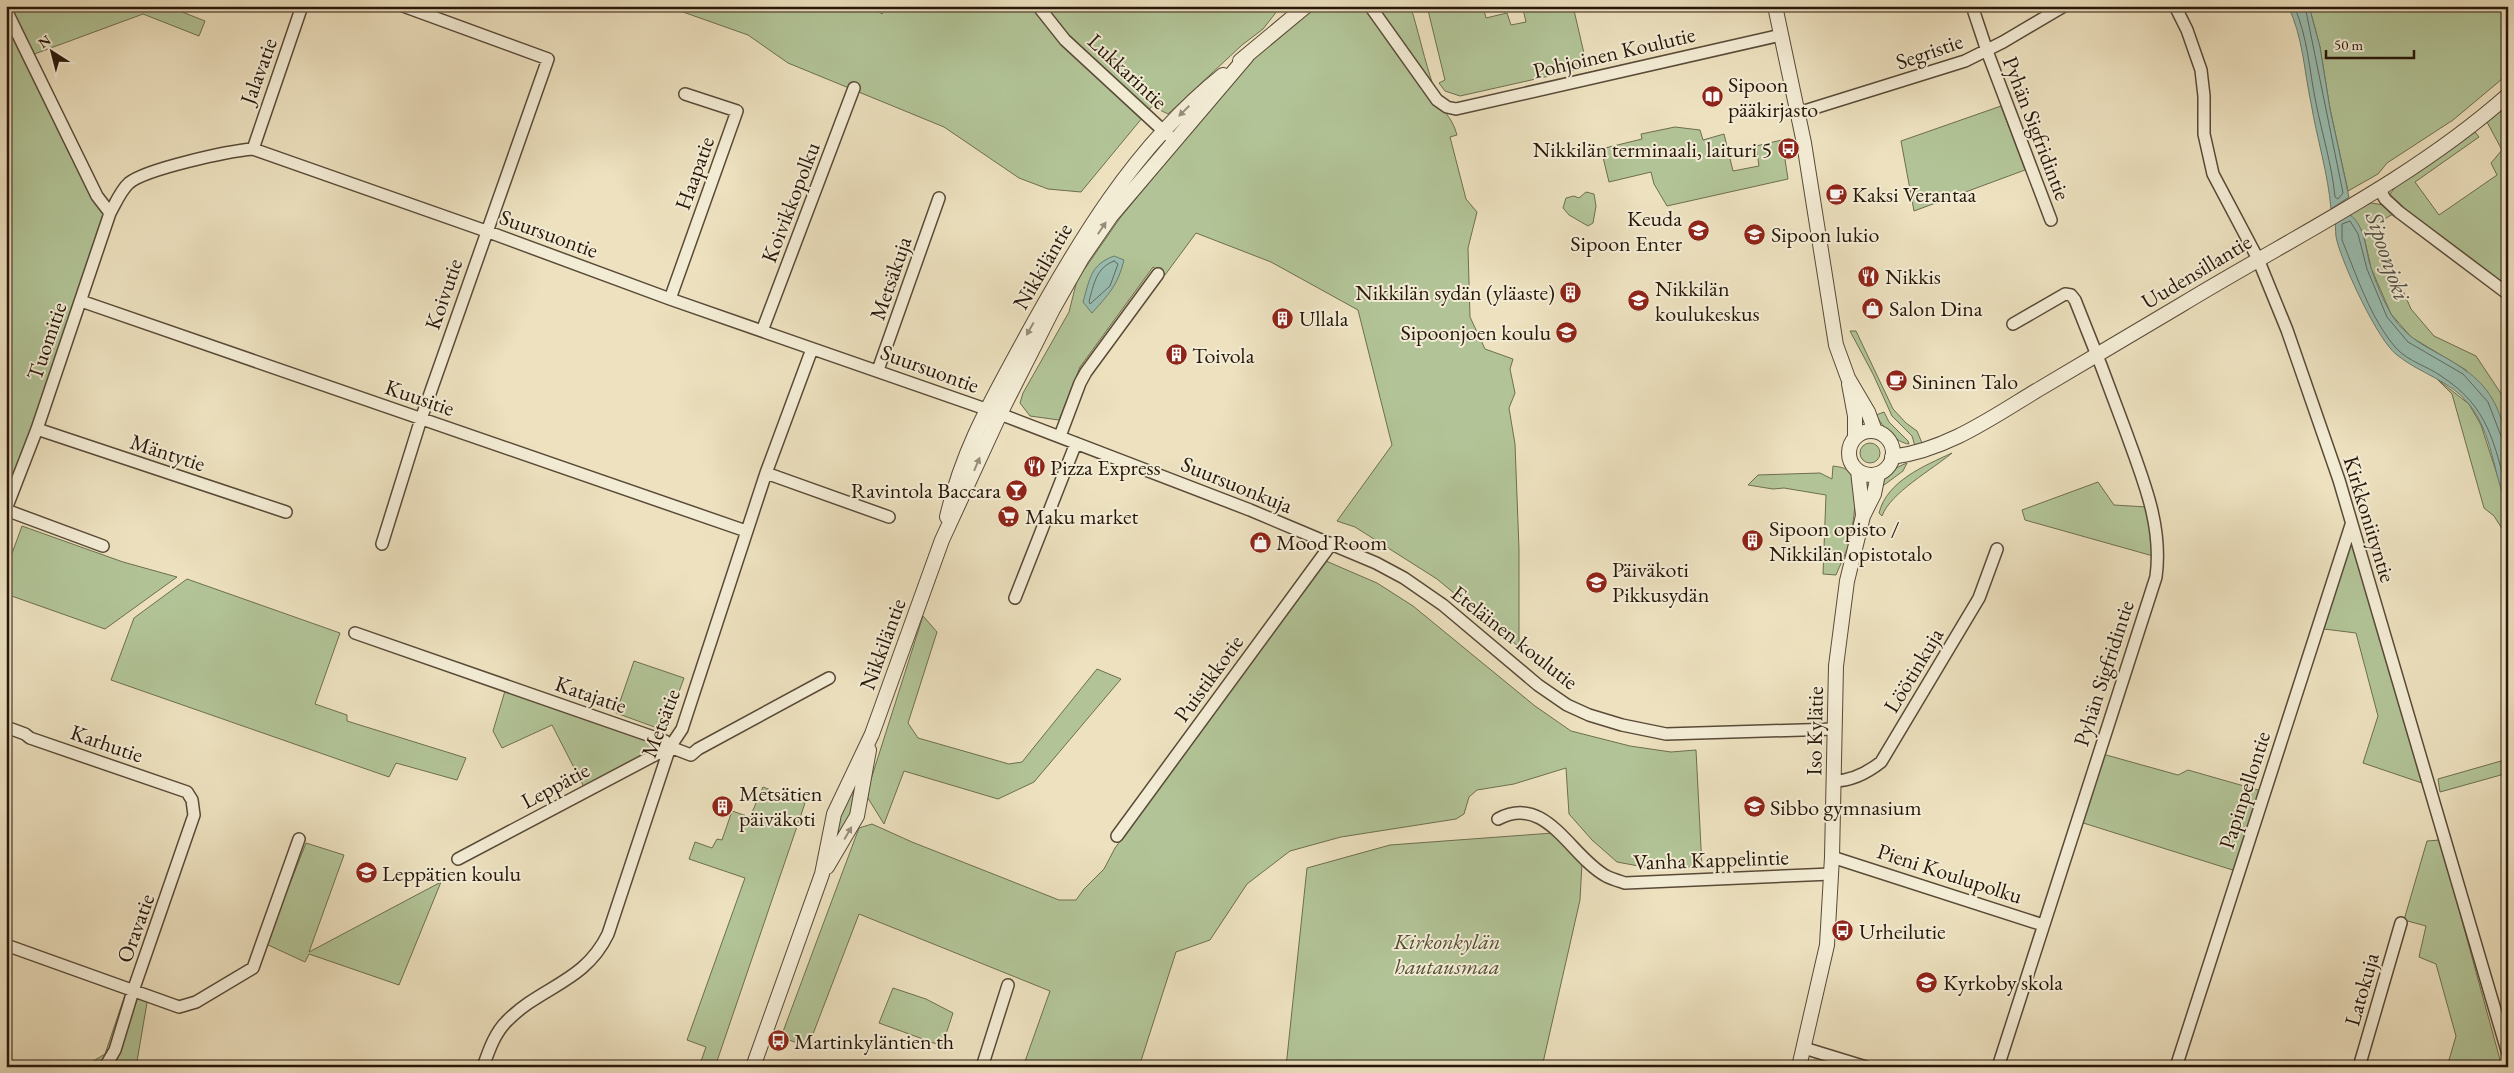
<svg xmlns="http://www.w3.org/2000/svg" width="2514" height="1073" font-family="'EB Garamond',serif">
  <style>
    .green { fill: #b2c497; stroke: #6d6e50 }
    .water { fill: #99beb2; stroke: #6c7b6f }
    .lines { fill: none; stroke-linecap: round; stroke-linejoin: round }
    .shore { stroke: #606a5e; stroke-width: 1 }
    .minor-casing { stroke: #594a37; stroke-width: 14 }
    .tertiary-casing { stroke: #594a37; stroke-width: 16 }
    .minor { stroke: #f3ecd5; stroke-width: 11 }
    .tertiary { stroke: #f3ecd5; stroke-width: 14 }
    .oneway { fill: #988c7a }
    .labels { text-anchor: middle; stroke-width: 4; stroke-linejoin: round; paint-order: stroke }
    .street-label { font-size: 22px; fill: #28170a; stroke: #f3ecd5 }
    .poi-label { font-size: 22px; fill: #28170a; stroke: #f3ecd5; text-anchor: start }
    .park-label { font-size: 22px; font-style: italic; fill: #514b34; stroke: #f3ecd5 }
    .water-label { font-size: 24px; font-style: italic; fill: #505145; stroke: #f3ecd5 }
  </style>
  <rect width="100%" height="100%" fill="#ede1bf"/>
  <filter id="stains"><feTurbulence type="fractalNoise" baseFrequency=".004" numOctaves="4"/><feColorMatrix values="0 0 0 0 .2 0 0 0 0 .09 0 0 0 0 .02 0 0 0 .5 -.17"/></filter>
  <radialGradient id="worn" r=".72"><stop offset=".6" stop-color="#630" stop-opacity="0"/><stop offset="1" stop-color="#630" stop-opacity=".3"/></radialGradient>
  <path class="green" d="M6,6h161l38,15 -6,15 -56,-22 -114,42 78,155 -94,270 -7,8z
    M666,6h205l11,8 6,-8h393l-18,23 -21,16 -74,69 -16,-8 -71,86 -33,-3 -29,-11 -75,-51 -156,-64 -40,-28z
    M1318,6h99l-5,5c9,30 15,61 27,90 6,14 13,16 18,34l-7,2 16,62 11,13 -9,36 2,69 15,32 28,10 -3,10 5,24 -6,15 6,36 4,105v98l-82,-68 -82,-52 -18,-6 55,-76 -34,-135 -87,-48 -75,-29 -31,42 -12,-8 -73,100 -21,53 -29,-4 -10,-13 3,-10 46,-81 8,-32 43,-62 118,-143 19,-20z
    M1427,6h56l3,12 21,-5 4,12 15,-3 -3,-13 11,-3h39l13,56 -10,8 -116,26 -15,-5 -6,-8 6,-3z
    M2309,6h194l5,7v61l-55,46 -66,43 -9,11 -30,17 -18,-82 -10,-62z
    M2508,104v190l-106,-80 -13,-18c12,-22 64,-50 86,-64l4,5 -64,45 24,33 58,-40 -6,-12 11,-13 -15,-28z
    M2001,106l24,64 -111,41 -13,-70z
    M1675,127l25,3 3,10 21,-6 9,37 26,-5 -3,-20 26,-6 6,39 -121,27 -13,-22 -3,-12 -42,10 -8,-33 41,-10 -1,-5z
    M1586,192l8,2 2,12 -3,17 -5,3 -19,-11 -6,-7 3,-10 8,-2 5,2z
    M2371,203l13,2 9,9 -17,10 3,12 32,73 23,27 42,20 32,48v39l-6,-21 -36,-52 -55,-33 -20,-23 -20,-46 -8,-36 -14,-18z
    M1850,331h6l37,78 13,14 11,8 5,12 -7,3 -3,-10 -20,-20 -19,-42z
    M2437,379l32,25 12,21 27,83v30l-14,-22 -10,-8 -32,-114z
    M1884,412l5,10 19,19 1,3c-13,-1 -27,-18 -33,-29z
    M1860 453a10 10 0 1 1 20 0a10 10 0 1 1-20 0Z
    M1952,453c-19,16 -62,40 -70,63l-3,-3c8,-32 45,-47 73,-60z
    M1907,463l-4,8 -23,17c4,-13 14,-20 27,-25z
    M1833,466c6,1 13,1 17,7 10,12 3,58 -2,73 -3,10 -8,19 -12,29l-13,-1 3,-79 -42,-7 -11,1 -25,-4 10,-10 62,-2 12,6z
    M2098,482l16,23 33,2 6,21v28l-128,-36 -3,-10z
    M22,526l101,36 54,15 -72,52 -99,-35v-24z
    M2354,544l68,239 -59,-20 15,-47 -22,-83 -32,-4 24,-82z
    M1326,561l51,22 36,23 122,100 36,25 59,15 41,6 25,-2 6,117h-58l-27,-5 -25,-22 -23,-26 -3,-46 -52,16 -37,6 -8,7 -5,17 -8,5 -115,18 -51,14 -43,33 -37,56 -34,12 -37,115h-116l27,-76 -191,-77 -51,133 -27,-10 78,-209 13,-4 40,18 147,58h17l8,-11 20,-20 11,-21z
    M187,579l153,54 -25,71 32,11v6l119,37 -9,22 -61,-17 -7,14 -278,-97 23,-62z
    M923,616l14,16 -29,91 10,15 91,26 13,-2 75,-93 24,10 -87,103 -36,17 -94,-28 -20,53 -18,-29z
    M634,661l50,17 -16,44 -8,7 -44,-16z
    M505,691l153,50 -2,7 -72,39 -32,-62 -50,23 -9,-17z
    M2099,753l79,22 10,-5 77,22 -26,80 -162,-51z
    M2508,759v14l-68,19 -2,-13z
    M763,787l42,16 -90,264h-16l7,-20 -19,-7 58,-162 -56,-19 6,-17 17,6 5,-9 5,1 10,-29 18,6z
    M849,793l5,3c-1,15 -7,29 -15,42l-4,-1 1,-19z
    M1553,833l29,30 -2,37 -38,167h-256l21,-199 83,-23z
    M2440,840l62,227h-55l9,-31 -20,-72 -17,-7 7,-31 -22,-6 23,-79z
    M306,843l38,12 -35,97 132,-70 -42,103 -90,-31 -4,8 -39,-18z
    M893,988l33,11 27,14 -11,33 -63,-23z
    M127,989l21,8 -12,70h-53l22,-13z"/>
  <path class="water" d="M2288,6h21l11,41 10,62 19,88 -18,12c-3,-36 -14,-70 -20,-106 -7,-33 -8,-66 -23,-97z
    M2349,214c17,12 16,36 22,54 5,15 12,32 20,46 19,31 47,36 74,56 48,33 43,87 43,138 -15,-34 -15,-74 -39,-104 -18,-23 -50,-31 -72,-49 -19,-14 -54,-90 -60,-114 -2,-6 -1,-13 -2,-19z
    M1114,256l10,4c-6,25 -15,34 -32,53l-9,-11c7,-23 7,-37 31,-46z"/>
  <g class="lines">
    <path class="shore" d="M2294,6c14,31 15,64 22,97 6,31 16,62 19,94l3,2 5,-6 -38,-187
      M1114,261l4,3 -8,22 -20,18 -1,-3c5,-17 7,-33 25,-40z
      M2508,440l-7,-4 -13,-34 -25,-28 -55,-32 -21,-25 -20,-48 -9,-35 -8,-13 -8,3v16c15,36 28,78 54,108 13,14 31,18 45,28 48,31 53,67 67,119"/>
    <defs>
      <path id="minor" d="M1038,6l27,34 104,96
        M1370,6l67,94 10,7 9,2 325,-74
        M1972,6l15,45 64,169
        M2175,6l12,24 14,40 3,26v38l9,40 45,85 29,71 52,150 169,574
        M6,10l91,186 13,17
        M1798,113l167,-52 38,-19 61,-36
        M253,149l49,-143
        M2379,188l6,11 14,13 109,82
        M670,299l67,-188 -52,-17
        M81,301l665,230
        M762,331l92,-243
        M878,370l61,-172
        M37,429l249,83
        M1060,436l20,-53 6,-11 72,-98
        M766,473l123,44
        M6,509l31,-80 73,-216c5,-9 11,-23 19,-30 17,-14 99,-32 124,-34l233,82 184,68 330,115 250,96 126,53 28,15 39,27 95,80 29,20 22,10 33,10 44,9 168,-5
        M6,510l97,36
        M382,544l39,-125 127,-360 -145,-53
        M1015,598l61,-155
        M355,633l310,108 5,6 21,8 7,-6 131,-71
        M6,727l19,7 5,4 157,54 5,8 2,15 -61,176 -18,59 -10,17
        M1834,781c18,0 33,-8 47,-19l98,-164 18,-49
        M1498,819c48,-26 72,37 108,57 6,3 13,5 19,7l206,-9
        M1117,836l215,-293
        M1832,857l211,68
        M458,859l212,-112
        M6,945l173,62 17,-5 57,-34 46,-129
        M1804,1048l62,19
        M483,1067c6,-17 12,-35 25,-47 34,-34 77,-38 100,-86l62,-187 12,-18 84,-256 46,-124
        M982,1067l26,-82
        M1998,1067l158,-490c7,-52 -13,-97 -30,-145 -16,-44 -33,-88 -51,-132l-4,-5 -6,-1 -52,30
        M2176,1067l175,-542
        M2359,1067l42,-144"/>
      <path id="tertiary" d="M1775,6l29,137 32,202 12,33 20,34 7,19
        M1240,61l66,-55
        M1849,384l6,32v21
        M1849 453a22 22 0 1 1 44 0a22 22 0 1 1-44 0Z
        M1892,457c56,-7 102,-41 149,-69 47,-28 93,-55 140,-83 110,-67 230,-124 327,-210
        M1858,471l5,44
        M947,517c15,-66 43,-114 75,-173 54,-99 112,-198 201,-269
        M827,867l30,-51 12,-66
        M753,1067l69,-193 12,-60 38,-80 70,-194 58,-126 53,-105 29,-51 29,-42 136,-160
        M1799,1067l28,-122 5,-88 4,-191 11,-85 16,-65 11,-22 4,-20"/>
    </defs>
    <use href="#minor" class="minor-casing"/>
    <use href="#tertiary" class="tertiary-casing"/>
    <use href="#minor" class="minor"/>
    <use href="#tertiary" class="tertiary"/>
  </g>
  <defs><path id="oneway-solid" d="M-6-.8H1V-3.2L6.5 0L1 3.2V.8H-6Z" transform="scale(1.25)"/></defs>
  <g class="oneway">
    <use href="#oneway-solid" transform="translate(1184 111) rotate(135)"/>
    <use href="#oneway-solid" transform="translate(1102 228) rotate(-56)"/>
    <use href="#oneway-solid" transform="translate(1030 329) rotate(119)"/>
    <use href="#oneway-solid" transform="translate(977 464) rotate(-67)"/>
    <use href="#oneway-solid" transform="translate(848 833) rotate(-60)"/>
  </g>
  <defs>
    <symbol id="library-disc" viewBox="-11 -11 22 22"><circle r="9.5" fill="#8f2418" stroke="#f3ecd5"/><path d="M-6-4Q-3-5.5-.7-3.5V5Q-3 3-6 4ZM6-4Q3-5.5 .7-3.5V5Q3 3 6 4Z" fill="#fff"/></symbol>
    <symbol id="bus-disc" viewBox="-11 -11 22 22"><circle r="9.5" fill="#8f2418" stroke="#f3ecd5"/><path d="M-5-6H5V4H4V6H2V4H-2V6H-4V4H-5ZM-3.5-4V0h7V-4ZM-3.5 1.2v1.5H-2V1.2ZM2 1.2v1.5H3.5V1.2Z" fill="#fff"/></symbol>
    <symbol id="cafe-disc" viewBox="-11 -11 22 22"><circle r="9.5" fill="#8f2418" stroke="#f3ecd5"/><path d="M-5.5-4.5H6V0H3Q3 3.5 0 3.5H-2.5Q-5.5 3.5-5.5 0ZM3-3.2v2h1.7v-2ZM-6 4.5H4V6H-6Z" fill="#fff"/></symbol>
    <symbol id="school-disc" viewBox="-11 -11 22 22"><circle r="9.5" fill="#8f2418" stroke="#f3ecd5"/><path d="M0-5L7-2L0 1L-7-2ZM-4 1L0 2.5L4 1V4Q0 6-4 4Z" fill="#fff"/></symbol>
    <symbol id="restaurant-disc" viewBox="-11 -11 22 22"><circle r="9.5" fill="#8f2418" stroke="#f3ecd5"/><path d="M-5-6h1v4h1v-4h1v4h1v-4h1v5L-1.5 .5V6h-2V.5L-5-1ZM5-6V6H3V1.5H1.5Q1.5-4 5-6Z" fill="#fff"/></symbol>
    <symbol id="building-disc" viewBox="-11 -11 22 22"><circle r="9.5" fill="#8f2418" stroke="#f3ecd5"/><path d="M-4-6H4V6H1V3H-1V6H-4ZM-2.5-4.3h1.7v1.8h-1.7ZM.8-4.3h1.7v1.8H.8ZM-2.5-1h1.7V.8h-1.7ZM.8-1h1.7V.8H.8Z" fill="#fff"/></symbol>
    <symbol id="shop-disc" viewBox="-11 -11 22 22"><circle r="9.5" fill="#8f2418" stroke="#f3ecd5"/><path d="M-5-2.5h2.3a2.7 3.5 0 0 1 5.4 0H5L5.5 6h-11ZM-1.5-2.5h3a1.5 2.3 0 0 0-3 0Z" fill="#fff"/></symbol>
    <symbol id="bar-disc" viewBox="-11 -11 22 22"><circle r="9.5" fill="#8f2418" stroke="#f3ecd5"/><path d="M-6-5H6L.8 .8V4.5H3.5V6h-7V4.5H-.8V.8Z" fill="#fff"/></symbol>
    <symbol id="supermarket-disc" viewBox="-11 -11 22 22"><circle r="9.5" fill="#8f2418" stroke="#f3ecd5"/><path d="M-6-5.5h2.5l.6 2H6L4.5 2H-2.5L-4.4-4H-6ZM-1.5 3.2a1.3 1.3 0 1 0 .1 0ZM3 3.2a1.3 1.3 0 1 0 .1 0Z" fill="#fff"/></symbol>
  </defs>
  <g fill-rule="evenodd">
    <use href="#library-disc" x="1700" y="84" width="25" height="25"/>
    <use href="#bus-disc" x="1776" y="136" width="25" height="25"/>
    <use href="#cafe-disc" x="1824" y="182" width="25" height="25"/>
    <use href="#school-disc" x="1686" y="218" width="25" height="25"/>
    <use href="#school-disc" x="1742" y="222" width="25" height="25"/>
    <use href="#restaurant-disc" x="1856" y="264" width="25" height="25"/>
    <use href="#building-disc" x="1558" y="280" width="25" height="25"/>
    <use href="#school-disc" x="1626" y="288" width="25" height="25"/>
    <use href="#shop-disc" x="1860" y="296" width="25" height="25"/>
    <use href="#building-disc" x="1270" y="306" width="25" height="25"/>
    <use href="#school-disc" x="1554" y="320" width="25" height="25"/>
    <use href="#building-disc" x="1164" y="342" width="25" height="25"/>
    <use href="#cafe-disc" x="1884" y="368" width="25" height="25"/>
    <use href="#restaurant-disc" x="1022" y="454" width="25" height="25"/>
    <use href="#bar-disc" x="1004" y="478" width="25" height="25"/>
    <use href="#supermarket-disc" x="996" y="504" width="25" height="25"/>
    <use href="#building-disc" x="1740" y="528" width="25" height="25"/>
    <use href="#shop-disc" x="1248" y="530" width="25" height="25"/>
    <use href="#school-disc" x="1584" y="570" width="25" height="25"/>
    <use href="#building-disc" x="710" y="794" width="25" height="25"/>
    <use href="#school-disc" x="1742" y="794" width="25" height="25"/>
    <use href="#school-disc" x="354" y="860" width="25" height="25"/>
    <use href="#bus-disc" x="1830" y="918" width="25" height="25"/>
    <use href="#school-disc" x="1914" y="970" width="25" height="25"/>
    <use href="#bus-disc" x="766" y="1028" width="25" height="25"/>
  </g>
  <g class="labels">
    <g class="street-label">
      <text transform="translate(1929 51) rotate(-19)" y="8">Segristie</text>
      <text transform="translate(1614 52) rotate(-13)" y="8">Pohjoinen Koulutie</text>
      <text transform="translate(258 71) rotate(-70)" y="8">Jalavatie</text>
      <text transform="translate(1128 71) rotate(43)" y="8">Lukkarintie</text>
      <text transform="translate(2037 128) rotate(69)" y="8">Pyhän Sigfridintie</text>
      <text transform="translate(694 173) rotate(-70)" y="8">Haapatie</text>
      <text transform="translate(790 202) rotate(-69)" y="8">Koivikkopolku</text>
      <text transform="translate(549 233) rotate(20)" y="8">Suursuontie</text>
      <text transform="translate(1042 266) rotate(-60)" y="8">Nikkiläntie</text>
      <text transform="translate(2196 271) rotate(-31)" y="8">Uudensillantie</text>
      <text transform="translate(890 278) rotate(-71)" y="8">Metsäkuja</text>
      <text transform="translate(443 294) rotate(-71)" y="8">Koivutie</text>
      <text transform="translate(46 341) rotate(-71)" y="8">Tuomitie</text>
      <text transform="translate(930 368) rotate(20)" y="8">Suursuontie</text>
      <text transform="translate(420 397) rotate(19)" y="8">Kuusitie</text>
      <text transform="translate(168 452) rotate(18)" y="8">Mäntytie</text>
      <text transform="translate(1237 484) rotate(22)" y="8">Suursuonkuja</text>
      <text transform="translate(2370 519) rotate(73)" y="8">Kirkkoniityntie</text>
      <text transform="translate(1515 637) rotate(38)" y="8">Eteläinen koulutie</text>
      <text transform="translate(882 644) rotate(-70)" y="8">Nikkiläntie</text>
      <text transform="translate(1913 670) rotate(-59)" y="8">Löötinkuja</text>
      <text transform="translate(2103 673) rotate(-72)" y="8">Pyhän Sigfridintie</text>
      <text transform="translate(1208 678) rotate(-54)" y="8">Puistikkotie</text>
      <text transform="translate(591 694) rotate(19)" y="8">Katajatie</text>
      <text transform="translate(660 723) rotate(-69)" y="8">Metsätie</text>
      <text transform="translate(1814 731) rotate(-89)" y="8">Iso Kylätie</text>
      <text transform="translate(107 743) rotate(19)" y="8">Karhutie</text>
      <text transform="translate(555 785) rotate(-28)" y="8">Leppätie</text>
      <text transform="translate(2244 790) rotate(-72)" y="8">Papinpellontie</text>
      <text transform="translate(1711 859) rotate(-2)" y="8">Vanha Kappelintie</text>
      <text transform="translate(1950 873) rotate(18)" y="8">Pieni Koulupolku</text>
      <text transform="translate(135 928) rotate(-70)" y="8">Oravatie</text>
      <text transform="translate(2361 989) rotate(-74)" y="8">Latokuja</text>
    </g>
    <g class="poi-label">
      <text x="1728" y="92">Sipoon<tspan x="1728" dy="25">pääkirjasto</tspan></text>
      <text x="1772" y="157" text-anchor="end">Nikkilän terminaali, laituri 5</text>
      <text x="1852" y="202">Kaksi Verantaa</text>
      <text x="1682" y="226" text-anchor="end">Keuda<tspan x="1682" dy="25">Sipoon Enter</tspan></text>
      <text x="1771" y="242">Sipoon lukio</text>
      <text x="1885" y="284">Nikkis</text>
      <text x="1655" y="296">Nikkilän<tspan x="1655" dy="25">koulukeskus</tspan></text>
      <text x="1555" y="300" text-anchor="end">Nikkilän sydän (yläaste)</text>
      <text x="1889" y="316">Salon Dina</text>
      <text x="1299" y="326">Ullala</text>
      <text x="1551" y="340" text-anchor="end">Sipoonjoen koulu</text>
      <text x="1192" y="363">Toivola</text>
      <text x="1912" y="389">Sininen Talo</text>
      <text x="1050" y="475">Pizza Express</text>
      <text x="1001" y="498" text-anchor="end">Ravintola Baccara</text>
      <text x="1025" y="524">Maku market</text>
      <text x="1769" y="536">Sipoon opisto /<tspan x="1769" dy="25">Nikkilän opistotalo</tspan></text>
      <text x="1276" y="550">Mood Room</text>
      <text x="1612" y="577">Päiväkoti<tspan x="1612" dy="25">Pikkusydän</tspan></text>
      <text x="739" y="801">Metsätien<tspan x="739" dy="25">päiväkoti</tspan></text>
      <text x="1770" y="815">Sibbo gymnasium</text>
      <text x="382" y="881">Leppätien koulu</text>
      <text x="1859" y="939">Urheilutie</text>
      <text x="1943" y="990">Kyrkoby skola</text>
      <text x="794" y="1049">Martinkyläntien th</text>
    </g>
    <g class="park-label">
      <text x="1447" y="949">Kirkonkylän<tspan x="1447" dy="25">hautausmaa</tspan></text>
    </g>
    <g class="water-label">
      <text transform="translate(2388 256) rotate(71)" y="8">Sipoonjoki</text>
    </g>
  </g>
  <rect width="2514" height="1073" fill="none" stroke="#ede1bf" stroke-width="25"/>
  <rect x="8" y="8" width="2499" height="1058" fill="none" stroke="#28170a" stroke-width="2.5"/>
  <rect x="12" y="12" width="2489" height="1048" fill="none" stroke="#28170a"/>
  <g transform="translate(52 52) rotate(324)" stroke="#f3ecd5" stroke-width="4" paint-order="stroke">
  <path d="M0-4L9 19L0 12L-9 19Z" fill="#28170a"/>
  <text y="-8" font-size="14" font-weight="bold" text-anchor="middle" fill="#28170a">N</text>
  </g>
  <path d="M2326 50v8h88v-8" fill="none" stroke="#28170a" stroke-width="2.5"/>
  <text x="2334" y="50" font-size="15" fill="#28170a" stroke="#f3ecd5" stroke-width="4" paint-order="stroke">50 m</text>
  <rect width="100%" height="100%" filter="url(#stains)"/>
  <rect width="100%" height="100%" fill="url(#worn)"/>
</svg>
